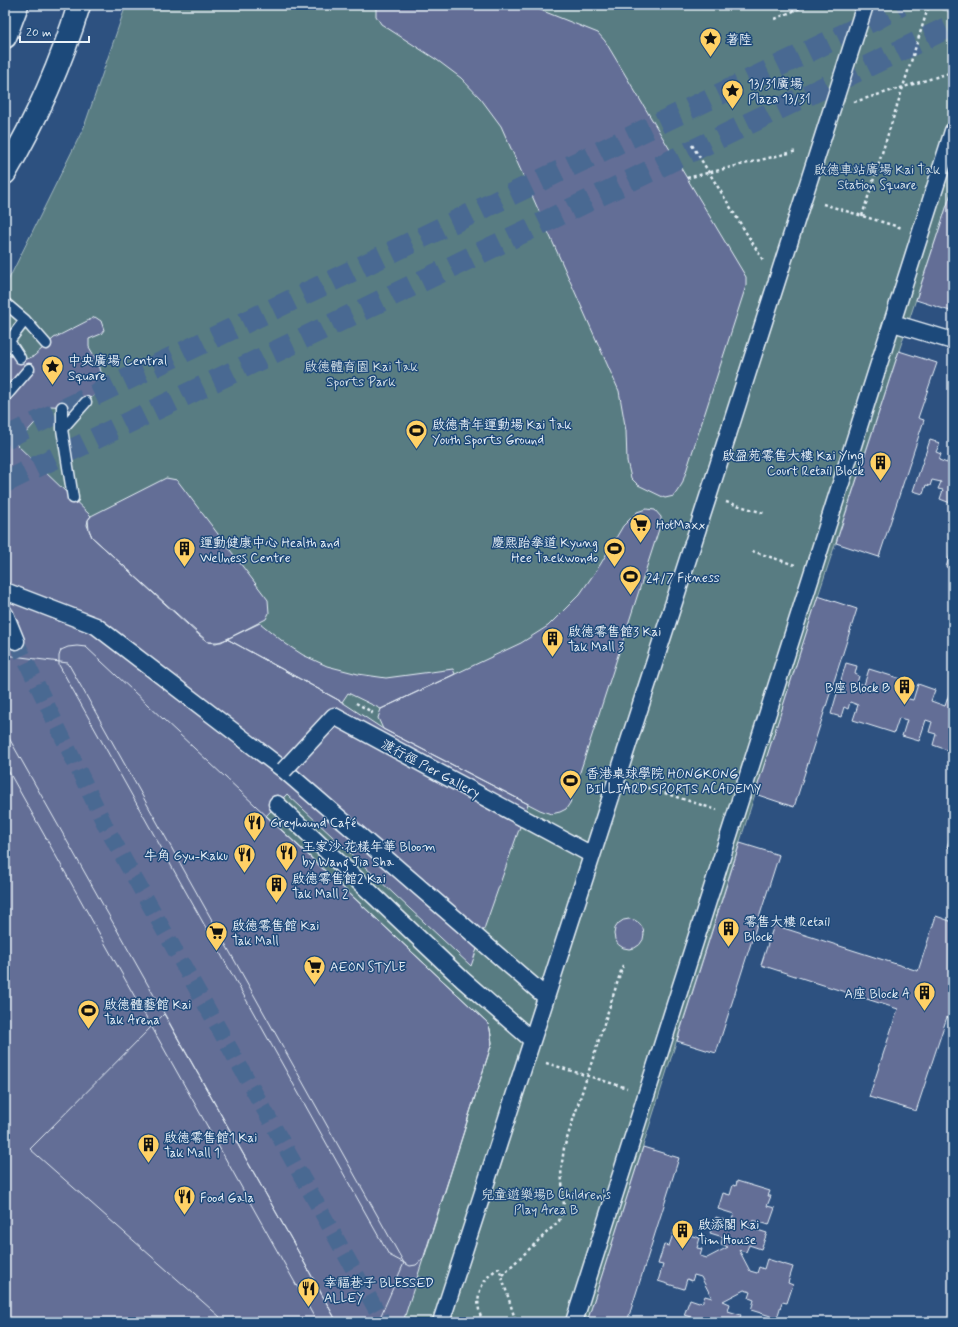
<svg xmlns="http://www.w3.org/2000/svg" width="958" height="1327" font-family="Mynerve,'LXGW WenKai TC',sans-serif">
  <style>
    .green { fill: #587c82; stroke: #a0b6bd }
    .building { fill: #646e96; stroke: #e8f1f8 }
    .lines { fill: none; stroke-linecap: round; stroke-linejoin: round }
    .pedestrian-tunnel { stroke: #496992; stroke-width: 16; stroke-dasharray: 16 8; stroke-linecap: butt }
    .trunk-tunnel { stroke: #496992; stroke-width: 22; stroke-dasharray: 22 11; stroke-linecap: butt }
    .service-casing { stroke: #e8f1f8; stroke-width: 13 }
    .pedestrian-casing { stroke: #e8f1f8; stroke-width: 19 }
    .secondary-casing { stroke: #e8f1f8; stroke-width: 25 }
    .path { stroke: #e8f1f8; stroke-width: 2.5; stroke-dasharray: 3 3; stroke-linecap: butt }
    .service { stroke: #1f4a7a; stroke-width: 10 }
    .pedestrian { stroke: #1f4a7a; stroke-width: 16 }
    .secondary { stroke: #1f4a7a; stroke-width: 22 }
    .pedestrian-bridge-casing { stroke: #e8f1f8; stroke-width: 19; stroke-linecap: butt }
    .pedestrian-bridge { stroke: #1f4a7a; stroke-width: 16 }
    .labels { text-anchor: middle; stroke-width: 3; stroke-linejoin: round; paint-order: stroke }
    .poi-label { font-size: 13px; fill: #e8f1f8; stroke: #1f4a7a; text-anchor: start }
    .park-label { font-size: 13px; fill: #d2dfe6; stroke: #1f4a7a }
    .street-label { font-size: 13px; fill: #e8f1f8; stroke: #1f4a7a }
  </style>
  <rect width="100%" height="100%" fill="#2d5180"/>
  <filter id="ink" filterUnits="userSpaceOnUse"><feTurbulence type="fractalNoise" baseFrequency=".025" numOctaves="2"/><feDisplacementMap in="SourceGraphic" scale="8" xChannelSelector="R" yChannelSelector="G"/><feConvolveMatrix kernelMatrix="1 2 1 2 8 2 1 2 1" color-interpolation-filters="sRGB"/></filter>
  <g filter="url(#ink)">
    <path class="green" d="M126,5h802l25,8v174l-135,409 -231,726h-582v-1035l79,-160z"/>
    <path class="building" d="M376,5h152l70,28 7,8 141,236v9l-64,198 -8,12 -9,2 -27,-13 -7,-7 -4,-17 -1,-30 -7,-40 -118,-265 -20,-27 -20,-21 -24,-18 -56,-36 -5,-8z
      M953,187v125l-37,-12z
      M95,317l6,4 3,9 -3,4 -12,5v8l10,17 4,16 -6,13 -11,9 -10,5 -26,-1 -34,38 75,72 -3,4 -1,5 5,12 116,105 8,1 11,-4 115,63 41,27 145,75 -57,162 -184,-172 -21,22 221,206 3,7 2,14 -89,279h-398v-967l22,4 7,-3 20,-18z
      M899,351l38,12 -19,55 6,2 -45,137 -43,-14z
      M930,440l10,3 -4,9 5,2 -2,6 8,3 2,-7 4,1v47l-13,-5 3,-9 -5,-1 3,-7 -9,-2 -2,6 -4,-1 -3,9 -10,-3z
      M166,478l11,2 91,120 1,13 -3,6 -45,23h-13l-8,-6 -108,-99 -3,-7 -1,-10 3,-4z
      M646,509l9,1 6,7v6l-91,280 -4,6 -6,3 -9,2 -11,-4 -157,-81 -5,-11 3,-9 140,-66 27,-17 32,-32 20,-29 23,-39 14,-14z
      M953,547v22l-7,-2z
      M818,596l39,13 -63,198 -39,-13z
      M260,623l26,21 17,11 24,11 31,8 28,4 67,-9 2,5 -74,35 -33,-16 -6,9 -115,-63z
      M77,646l9,1 401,375 3,7 2,14 -68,215 -8,7 -6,1 -21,-11 -330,-590v-9l2,-6 7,-3z
      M5,655l63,8 336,600 -26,59h-61l-312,-557z
      M846,663l11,3 -2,8 4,2 -2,7 7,2 5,-16 42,13 -6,16 8,2 5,-16 17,6 -4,11 14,5 4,-12 4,2v45l-3,10 -17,-6 3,-11 -7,-2 3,-10 -6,-2 -7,21 -17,-5 5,-16 -8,-2 -5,15 -41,-13 5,-15 -8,-3 -2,7 -4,-2 -3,10 -10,-3z
      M5,731l289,513 43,78h-332z
      M950,837h3v12l-6,-2z
      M740,843l39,12 -63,198 -39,-12z
      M936,916l17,6v97l-6,-2 -31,94 -47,-14 29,-88 -137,-44 13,-40 144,46z
      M614 934a15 15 0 1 1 30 0a15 15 0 1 1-30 0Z
      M164,1014l130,230 43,78h-121l4,-5 -190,-168z
      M643,1147l36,11 -52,164h-40z
      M737,1181l33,10 -2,5h3l-4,10 8,2 -6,17 -16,-5 -2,8 16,5 -6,16 -12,-4 -3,7 -7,-2 11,21 7,2 2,-6 5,2 3,-10 26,8 -5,16 5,2 -6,18 -5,-1 -5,16 -26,-8 3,-10 -5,-2 2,-6 -7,-2 -21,11 7,3 -2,7 13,4 -3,7h-38v-2l-16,-5 6,-16 12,4 3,-7 7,2 -11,-21 -7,-2 -2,6 -5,-2 -3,10 -26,-8 5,-16 -5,-1 6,-19 5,1 5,-15 26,7 -3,10 5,1 -2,7 7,2 21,-11 -7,-3 2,-7 -13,-4 6,-16 15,5 3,-8 -16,-5 5,-16 7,2 3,-10 3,1z"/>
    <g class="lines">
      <path class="pedestrian-tunnel" d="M16,641l90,186 277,495"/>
      <path class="trunk-tunnel" d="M5,438l873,-420 23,-13
        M5,482l948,-457"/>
      <defs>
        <path id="service" d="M5,303l20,17 21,24
          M5,339l4,2 11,17
          M9,341l16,-21
          M5,397l24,-28
          M62,407v22l11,69
          M62,429l24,-27"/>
        <path id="pedestrian" d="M893,323l60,18
          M5,591l91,35 188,144 262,227
          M5,614l11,27
          M277,804l186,176 69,60
          M523,818l69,37
          M441,1322l267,-825 157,-492
          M574,1322l379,-1191"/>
        <path id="secondary" d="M5,37l12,-32
          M5,173c31,-53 56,-109 74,-168"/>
      </defs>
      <use href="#service" class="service-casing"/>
      <use href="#pedestrian" class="pedestrian-casing"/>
      <use href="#secondary" class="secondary-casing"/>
      <path class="path" d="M775,19l32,-14
        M854,102l99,-30
        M692,145l71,115
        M687,178l110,-27
        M823,204l79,24
        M862,216l67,-211
        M726,502l38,11
        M752,551l43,14
        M356,703l16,9 -1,2
        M636,784l81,26
        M546,1063l81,25
        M502,1275l57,-54 5,-15 -3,-36 3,-22 59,-183
        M483,1322c-10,-21 -4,-42 16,-54l17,54"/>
      <use href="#service" class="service"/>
      <use href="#pedestrian" class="pedestrian"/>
      <use href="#secondary" class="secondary"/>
      <defs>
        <path id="pedestrian-bridge" d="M284,770l50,-54 189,102"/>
      </defs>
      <use href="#pedestrian-bridge" class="pedestrian-bridge-casing"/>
      <use href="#pedestrian-bridge" class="pedestrian-bridge"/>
    </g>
  </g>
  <defs>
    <symbol id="sight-pin" viewBox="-11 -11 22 30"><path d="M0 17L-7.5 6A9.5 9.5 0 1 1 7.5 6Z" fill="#ffd166" stroke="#1f4a7a"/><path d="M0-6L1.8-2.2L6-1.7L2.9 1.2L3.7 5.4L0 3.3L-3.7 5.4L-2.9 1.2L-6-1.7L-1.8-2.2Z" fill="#111"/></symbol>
    <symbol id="stadium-pin" viewBox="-11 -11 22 30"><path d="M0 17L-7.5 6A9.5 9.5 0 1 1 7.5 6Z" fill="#ffd166" stroke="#1f4a7a"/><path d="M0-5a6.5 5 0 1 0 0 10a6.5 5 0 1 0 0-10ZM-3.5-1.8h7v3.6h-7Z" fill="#111"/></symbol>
    <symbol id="building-pin" viewBox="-11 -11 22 30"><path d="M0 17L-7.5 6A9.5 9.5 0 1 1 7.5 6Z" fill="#ffd166" stroke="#1f4a7a"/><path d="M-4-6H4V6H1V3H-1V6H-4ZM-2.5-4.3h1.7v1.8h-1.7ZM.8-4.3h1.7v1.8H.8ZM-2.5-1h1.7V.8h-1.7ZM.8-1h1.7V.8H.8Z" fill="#111"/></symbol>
    <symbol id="supermarket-pin" viewBox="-11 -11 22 30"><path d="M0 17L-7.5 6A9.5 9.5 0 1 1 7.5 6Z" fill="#ffd166" stroke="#1f4a7a"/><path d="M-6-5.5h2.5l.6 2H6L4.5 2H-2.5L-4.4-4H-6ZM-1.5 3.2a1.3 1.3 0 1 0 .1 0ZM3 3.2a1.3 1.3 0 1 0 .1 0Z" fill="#111"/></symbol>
    <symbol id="restaurant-pin" viewBox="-11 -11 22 30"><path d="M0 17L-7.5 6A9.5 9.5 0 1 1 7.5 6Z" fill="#ffd166" stroke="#1f4a7a"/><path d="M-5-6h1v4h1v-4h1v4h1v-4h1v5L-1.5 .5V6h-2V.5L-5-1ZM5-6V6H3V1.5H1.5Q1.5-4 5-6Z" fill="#111"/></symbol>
  </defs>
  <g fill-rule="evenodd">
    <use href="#sight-pin" x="698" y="26" width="25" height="34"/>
    <use href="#sight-pin" x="720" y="78" width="25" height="34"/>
    <use href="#sight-pin" x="40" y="354" width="25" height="34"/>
    <use href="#stadium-pin" x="404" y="418" width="25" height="34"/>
    <use href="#building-pin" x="868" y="450" width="25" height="34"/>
    <use href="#supermarket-pin" x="628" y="512" width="25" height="34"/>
    <use href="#building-pin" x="172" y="536" width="25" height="34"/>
    <use href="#stadium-pin" x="602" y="536" width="25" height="34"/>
    <use href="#stadium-pin" x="618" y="564" width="25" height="34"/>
    <use href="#building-pin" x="540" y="626" width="25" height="34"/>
    <use href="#building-pin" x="892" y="674" width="25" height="34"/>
    <use href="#stadium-pin" x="558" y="768" width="25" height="34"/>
    <use href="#restaurant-pin" x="242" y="810" width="25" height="34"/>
    <use href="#restaurant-pin" x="274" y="840" width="25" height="34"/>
    <use href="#restaurant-pin" x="232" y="842" width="25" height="34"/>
    <use href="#building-pin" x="264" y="872" width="25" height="34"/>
    <use href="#building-pin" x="716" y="916" width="25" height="34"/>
    <use href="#supermarket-pin" x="204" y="920" width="25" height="34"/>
    <use href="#supermarket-pin" x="302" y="954" width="25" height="34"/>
    <use href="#building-pin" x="912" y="980" width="25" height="34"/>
    <use href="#stadium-pin" x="76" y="998" width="25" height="34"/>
    <use href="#building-pin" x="136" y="1132" width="25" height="34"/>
    <use href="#restaurant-pin" x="172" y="1184" width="25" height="34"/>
    <use href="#building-pin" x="670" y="1218" width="25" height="34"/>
    <use href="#restaurant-pin" x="296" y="1276" width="25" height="34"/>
  </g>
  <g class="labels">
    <g class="poi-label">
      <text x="726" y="44">著陸</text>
      <text x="748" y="88">13/31廣場<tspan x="748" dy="15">Plaza 13/31</tspan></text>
      <text x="68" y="365">中央廣場 Central<tspan x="68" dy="15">Square</tspan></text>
      <text x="432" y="429">啟德青年運動場 Kai Tak<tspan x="432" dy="15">Youth Sports Ground</tspan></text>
      <text x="864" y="460" text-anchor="end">啟盈苑零售大樓 Kai Ying<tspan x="864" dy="15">Court Retail Block</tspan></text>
      <text x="656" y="529">HotMaxx</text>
      <text x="200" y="547">運動健康中心 Health and<tspan x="200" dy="15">Wellness Centre</tspan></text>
      <text x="598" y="547" text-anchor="end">慶熙跆拳道 Kyung<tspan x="598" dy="15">Hee Taekwondo</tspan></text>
      <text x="646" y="582">24/7 Fitness</text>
      <text x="568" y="636">啟德零售館3 Kai<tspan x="568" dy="15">Tak Mall 3</tspan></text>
      <text x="890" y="692" text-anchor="end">B座 Block B</text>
      <text x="586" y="778">香港桌球學院 HONGKONG<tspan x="586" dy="15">BILLIARD SPORTS ACADEMY</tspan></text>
      <text x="270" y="827">Greyhound Café</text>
      <text x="302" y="851">王家沙·花樣年華 Bloom<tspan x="302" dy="15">by Wang Jia Sha</tspan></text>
      <text x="228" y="860" text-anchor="end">牛角 Gyu-Kaku</text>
      <text x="292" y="883">啟德零售館2 Kai<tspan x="292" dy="15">Tak Mall 2</tspan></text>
      <text x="744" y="926">零售大樓 Retail<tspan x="744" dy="15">Block</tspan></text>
      <text x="232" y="930">啟德零售館 Kai<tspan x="232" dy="15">Tak Mall</tspan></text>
      <text x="330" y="971">AEON STYLE</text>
      <text x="910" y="998" text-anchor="end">A座 Block A</text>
      <text x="104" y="1009">啟德體藝館 Kai<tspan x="104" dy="15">Tak Arena</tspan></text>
      <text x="164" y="1142">啟德零售館1 Kai<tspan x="164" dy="15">Tak Mall 1</tspan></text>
      <text x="200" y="1202">Food Gala</text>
      <text x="698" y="1229">啟添閣 Kai<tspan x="698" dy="15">Tim House</tspan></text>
      <text x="324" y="1287">幸福巷子 BLESSED<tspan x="324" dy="15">ALLEY</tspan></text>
    </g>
    <g class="park-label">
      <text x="877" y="174">啟德車站廣場 Kai Tak<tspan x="877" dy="15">Station Square</tspan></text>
      <text x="361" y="371">啟德體育園 Kai Tak<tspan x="361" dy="15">Sports Park</tspan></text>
      <text x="546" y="1199">兒童遊樂場B Children's<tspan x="546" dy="15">Play Area B</tspan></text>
    </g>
    <g class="street-label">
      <text transform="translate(431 768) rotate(28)" y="5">渡行徑 Pier Gallery</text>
    </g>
  </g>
  <rect width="958" height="1327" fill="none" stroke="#1f4a7a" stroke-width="20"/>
  <rect x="10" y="10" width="938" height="1307" fill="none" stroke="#e8f1f8" stroke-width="1.5" filter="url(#ink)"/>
  <path d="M20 36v6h69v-6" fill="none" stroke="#e8f1f8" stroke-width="2"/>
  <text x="26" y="36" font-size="12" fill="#e8f1f8" stroke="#1f4a7a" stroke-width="3" paint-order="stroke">20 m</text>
</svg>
